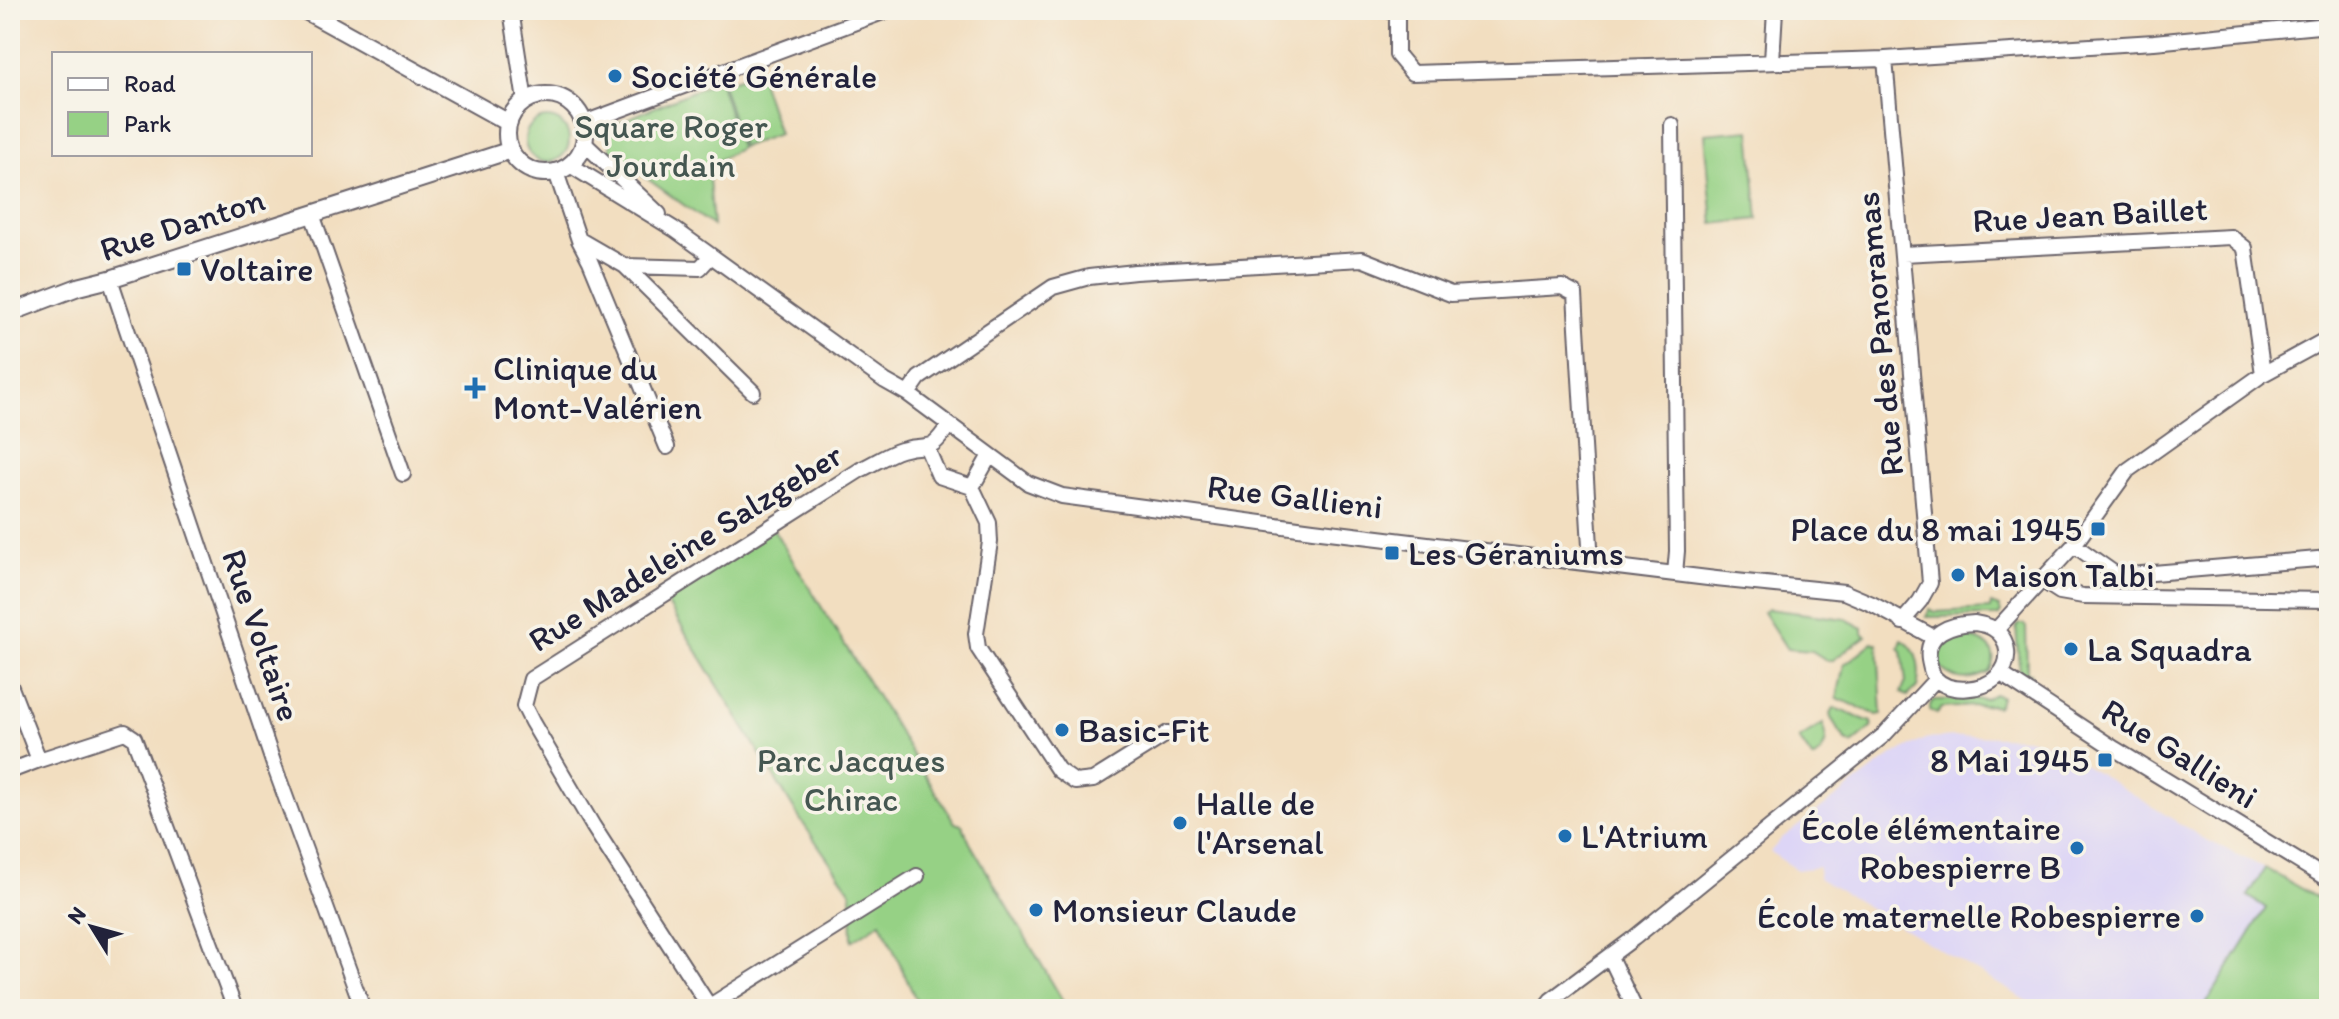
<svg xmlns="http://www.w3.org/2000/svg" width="2339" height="1019" font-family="Itim,sans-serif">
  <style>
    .built { fill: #ddd5f6 }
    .green { fill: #96d185; stroke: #5c7a60; stroke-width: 2 }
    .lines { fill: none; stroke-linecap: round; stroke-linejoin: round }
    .minor-casing { stroke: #6b646a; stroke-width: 18 }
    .tertiary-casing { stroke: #6b646a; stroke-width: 20 }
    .minor { stroke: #fff; stroke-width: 14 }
    .tertiary { stroke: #fff; stroke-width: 16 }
    .poi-dot { fill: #1f6fb2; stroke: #f7f3e8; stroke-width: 3 }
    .labels { text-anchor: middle; stroke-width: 7; stroke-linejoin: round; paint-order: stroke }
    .poi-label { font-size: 34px; fill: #22223b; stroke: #f7f3e8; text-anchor: start }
    .park-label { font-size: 34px; fill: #455751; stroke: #f7f3e8 }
    .street-label { font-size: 34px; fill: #22223b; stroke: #f7f3e8 }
  </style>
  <rect width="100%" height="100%" fill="#f7f3e8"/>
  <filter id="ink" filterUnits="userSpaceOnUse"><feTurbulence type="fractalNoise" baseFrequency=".0125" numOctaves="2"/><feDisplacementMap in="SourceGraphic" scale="16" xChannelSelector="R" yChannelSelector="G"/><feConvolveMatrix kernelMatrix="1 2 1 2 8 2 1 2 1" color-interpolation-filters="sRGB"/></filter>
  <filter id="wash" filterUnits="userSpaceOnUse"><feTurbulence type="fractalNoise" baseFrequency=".006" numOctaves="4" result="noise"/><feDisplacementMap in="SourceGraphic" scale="32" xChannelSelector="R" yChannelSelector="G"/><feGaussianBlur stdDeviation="1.8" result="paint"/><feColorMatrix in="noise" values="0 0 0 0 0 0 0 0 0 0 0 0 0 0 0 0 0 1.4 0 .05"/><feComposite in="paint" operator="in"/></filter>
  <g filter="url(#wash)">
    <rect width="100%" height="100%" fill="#f2dec0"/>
    <path class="built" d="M1973,736l54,2 29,9 147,91 62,30 -17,28 18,12 -63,101h-162l-223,-131 1,-11 -22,3 -27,-18 12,-14 112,-84 32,-15z"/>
    <path class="green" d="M758,71l21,63 -37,13 -20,-63z
      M719,80l21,68 -32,18 5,60 -103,-74v-15l5,-13z
      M525 140a22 22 0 1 1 44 0a22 22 0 1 1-44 0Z
      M1750,130l8,89 -45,5 -8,-90z
      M772,527l183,296 7,2 8,18 93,158 -13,8h-130l-39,-87 -29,19 -1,-49 -51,-73 -137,-223z
      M1991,604l8,3 2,5 -3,4 -72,1 4,-8 5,3 55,-3z
      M1768,609l78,10 17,9v5l3,3 -33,24 -5,1 -16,-10 -25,-2 -24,-37z
      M2020,624h4l2,3 1,46h4l-2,7h-9l-4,-53z
      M1962,637c21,1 40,12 27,35 -19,10 -39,10 -52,-9 1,-17 9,-23 25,-26z
      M1902,640c17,9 19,31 15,47l-9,9 -7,-3 5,-11 -4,-31 -3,-3z
      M1873,642l5,2 4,70 -5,1 -40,-17 7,-33z
      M1994,694l7,3 -2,8 -3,2 -5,-2 -49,3 -5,6 -7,-4v-5l4,-5 51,-1z
      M1834,708l37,14 1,5 -20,17 -6,-3 -15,-23 -1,-4z
      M1823,724c6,14 3,26 -10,35l-14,-20z
      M2265,868l64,37v104h-126l63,-101 -18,-12z"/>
  </g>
  <g filter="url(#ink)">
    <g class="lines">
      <defs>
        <path id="minor" d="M511,10l14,91
          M1391,10l6,7v38l15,18 473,-14 269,-17 175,-17
          M1885,59l45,524 -10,18 -18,21
          M1772,61l3,-51
          M584,123l304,-113
          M1672,125l5,426 -2,23
          M584,143l75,71
          M570,165l104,64 211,152 23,13 120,89 34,13 251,34 403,49 128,13 28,12 61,33
          M556,172l23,68 11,21 77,186
          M312,214l91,260
          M580,240l45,26 128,126
          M1903,254l328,-17 14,11 18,126
          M625,266l75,2 11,-12
          M110,279l165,489 88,241
          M908,394l11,-16 134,-91 36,-10 46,-5 227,-13 89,35 111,-7 13,7 16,269
          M927,448l12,28 33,11
          M989,457l-17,30 17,36 1,19 -14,92 2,14 80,122 17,12 18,-2 75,-47
          M2074,545l44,31 211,-18
          M2043,581l17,11 23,4 246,4
          M1974,623c6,1 13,2 18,5 18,10 20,34 6,48 -14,15 -49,18 -63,2 -4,-5 -5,-13 -6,-18 -4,-28 22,-36 45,-37z
          M1996,630l78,-85 54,-75 135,-96 66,-36
          M2001,674l114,75 214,131
          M10,685l29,75 86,-28 9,6 101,271
          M10,771l29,-11
          M1610,957l25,52
          M709,1006l-116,-180 -61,-104 -8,-16 7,-27 329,-209c13,-6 28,-16 41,-20 30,-9 27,6 48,-25
          M705,1009l212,-133
          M1544,1009l7,-9 83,-62 250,-203 52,-56"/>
        <path id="tertiary" d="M304,10l205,113
          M507 134a39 39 0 1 1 78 0a39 39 0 1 1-78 0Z
          M10,313l68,-26 32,-8 401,-129"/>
      </defs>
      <use href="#minor" class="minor-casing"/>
      <use href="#tertiary" class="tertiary-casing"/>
      <use href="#minor" class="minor"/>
      <use href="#tertiary" class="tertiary"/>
    </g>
  </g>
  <g class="poi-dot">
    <circle cx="615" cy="76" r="8"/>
    <rect x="176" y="261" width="16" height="16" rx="4"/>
    <path d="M471 376h8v8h8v8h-8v8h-8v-8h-8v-8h8z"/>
    <rect x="2090" y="521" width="16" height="16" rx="4"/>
    <rect x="1384" y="545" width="16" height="16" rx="4"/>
    <circle cx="1958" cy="575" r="8"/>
    <circle cx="2071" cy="649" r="8"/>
    <circle cx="1062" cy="730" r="8"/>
    <rect x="2097" y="752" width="16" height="16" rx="4"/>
    <circle cx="1180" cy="823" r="8"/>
    <circle cx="1565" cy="836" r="8"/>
    <circle cx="2077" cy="848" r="8"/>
    <circle cx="1036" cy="910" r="8"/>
    <circle cx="2197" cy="916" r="8"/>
  </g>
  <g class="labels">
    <g class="poi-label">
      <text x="631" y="88">Société Générale</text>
      <text x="200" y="281">Voltaire</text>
      <text x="493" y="380">Clinique du<tspan x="493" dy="39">Mont-Valérien</tspan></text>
      <text x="2082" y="541" text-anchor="end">Place du 8 mai 1945</text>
      <text x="1408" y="565">Les Géraniums</text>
      <text x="1974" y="587">Maison Talbi</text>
      <text x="2087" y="661">La Squadra</text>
      <text x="1078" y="742">Basic-Fit</text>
      <text x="2089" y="772" text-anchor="end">8 Mai 1945</text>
      <text x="1196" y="815">Halle de<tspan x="1196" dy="39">l'Arsenal</tspan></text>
      <text x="2061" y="840" text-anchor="end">École élémentaire<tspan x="2061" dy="39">Robespierre B</tspan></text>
      <text x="1581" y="848">L'Atrium</text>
      <text x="1052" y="922">Monsieur Claude</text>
      <text x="2181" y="928" text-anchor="end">École maternelle Robespierre</text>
    </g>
    <g class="park-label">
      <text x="671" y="138">Square Roger<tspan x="671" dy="39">Jourdain</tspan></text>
      <text x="851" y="772">Parc Jacques<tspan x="851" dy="39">Chirac</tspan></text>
    </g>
    <g class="street-label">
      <text transform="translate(2090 214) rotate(-3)" y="12">Rue Jean Baillet</text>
      <text transform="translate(182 224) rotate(-18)" y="12">Rue Danton</text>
      <text transform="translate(1879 334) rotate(-95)" y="12">Rue des Panoramas</text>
      <text transform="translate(1295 496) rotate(7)" y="12">Rue Gallieni</text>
      <text transform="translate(685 547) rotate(-32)" y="12">Rue Madeleine Salzgeber</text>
      <text transform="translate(262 635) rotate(71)" y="12">Rue Voltaire</text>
      <text transform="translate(2180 753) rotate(32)" y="12">Rue Gallieni</text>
    </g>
  </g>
  <rect width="2339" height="1019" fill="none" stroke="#f7f3e8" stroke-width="40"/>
  <rect x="52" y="52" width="260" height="104" fill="#f7f3e8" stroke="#a29fa3" stroke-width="2"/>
  <rect x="68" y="78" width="40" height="12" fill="#ffffff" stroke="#a29fa3" stroke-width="2"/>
  <text x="124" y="92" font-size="24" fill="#22223b">Road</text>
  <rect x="68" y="112" width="40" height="24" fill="#96d185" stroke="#a29fa3" stroke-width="2"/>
  <text x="124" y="132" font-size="24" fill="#22223b">Park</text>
  <g transform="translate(92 927) rotate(307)" stroke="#f7f3e8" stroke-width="6" paint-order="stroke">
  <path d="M0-6L14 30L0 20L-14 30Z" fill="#22223b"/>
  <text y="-12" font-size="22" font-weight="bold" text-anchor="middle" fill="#22223b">N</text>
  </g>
</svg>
